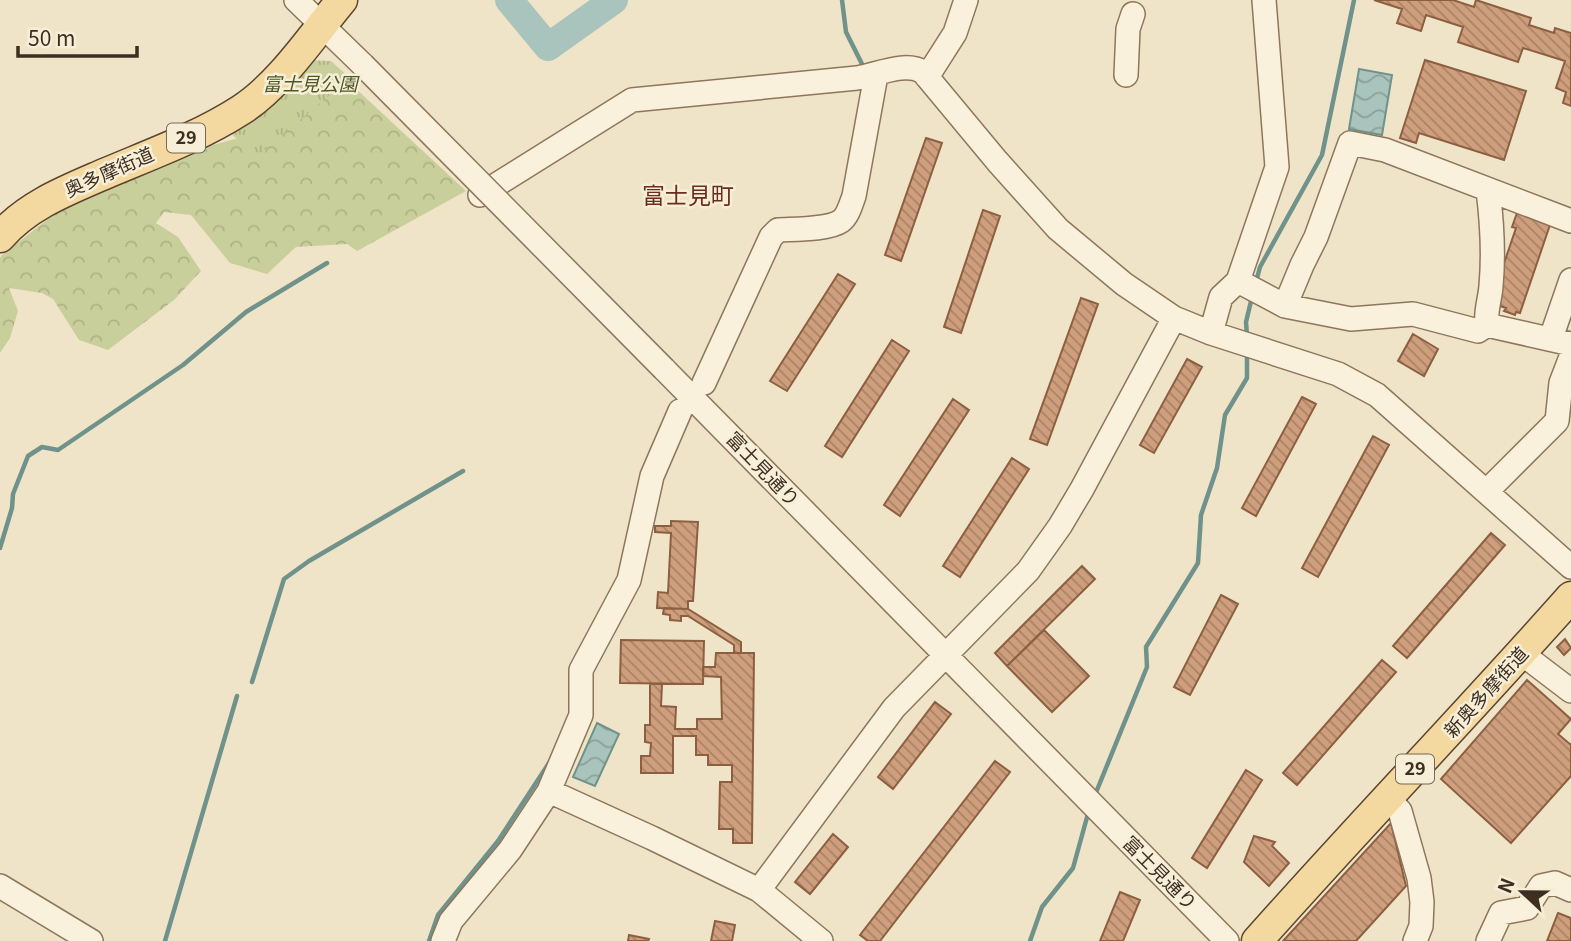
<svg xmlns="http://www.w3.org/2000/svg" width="1571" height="941" font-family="Georgia,'Noto Sans JP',serif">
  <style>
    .forest { fill: url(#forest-crowns) }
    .park { fill: url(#park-tufts) }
    .water { fill: url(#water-waves); stroke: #6f938a; stroke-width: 2 }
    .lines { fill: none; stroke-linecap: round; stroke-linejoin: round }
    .stream { stroke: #6f938a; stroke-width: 4.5 }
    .river { stroke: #a9c4bc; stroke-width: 28 }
    .building { fill: url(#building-back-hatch); stroke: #8d5f41; stroke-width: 2 }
    .minor-casing { stroke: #8d765c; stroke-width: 26 }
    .major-casing { stroke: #5b4430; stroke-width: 33 }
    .minor { stroke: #faf1dc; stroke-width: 23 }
    .major { stroke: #f3d9a0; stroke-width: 30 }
    .minor-bridge-casing { stroke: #8d765c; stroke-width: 26; stroke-linecap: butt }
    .minor-bridge { stroke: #faf1dc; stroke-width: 23 }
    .labels { text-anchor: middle; stroke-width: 5; stroke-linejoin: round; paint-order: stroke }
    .shield { fill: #f7eed8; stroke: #756857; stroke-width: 2 }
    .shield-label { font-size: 18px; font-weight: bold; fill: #3d2e20 }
    .park-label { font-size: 19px; font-style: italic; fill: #4d5a26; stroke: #f7eed8 }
    .street-label { font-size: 19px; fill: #3d2e20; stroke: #f7eed8 }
    .quarter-label { font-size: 23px; fill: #6b2e1e; stroke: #f7eed8 }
  </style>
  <defs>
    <pattern id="forest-crowns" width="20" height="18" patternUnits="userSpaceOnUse" patternTransform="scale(1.75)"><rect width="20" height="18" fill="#c9cf9b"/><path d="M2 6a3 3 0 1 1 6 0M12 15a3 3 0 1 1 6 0" fill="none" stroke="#aeb285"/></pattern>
    <pattern id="park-tufts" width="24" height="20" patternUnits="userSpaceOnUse" patternTransform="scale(1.75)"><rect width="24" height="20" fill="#c9cf9b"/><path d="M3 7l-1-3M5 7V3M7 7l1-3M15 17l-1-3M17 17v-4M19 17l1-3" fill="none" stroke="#aeb285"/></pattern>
    <pattern id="water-waves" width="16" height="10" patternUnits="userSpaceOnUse" patternTransform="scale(1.75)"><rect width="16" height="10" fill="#a9c4bc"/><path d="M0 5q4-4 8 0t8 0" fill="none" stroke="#8ba098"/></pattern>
    <pattern id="building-back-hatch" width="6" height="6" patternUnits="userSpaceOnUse" patternTransform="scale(1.75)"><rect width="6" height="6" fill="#cf9f7d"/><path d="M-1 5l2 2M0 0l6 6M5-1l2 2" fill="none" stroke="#a98266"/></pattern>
  </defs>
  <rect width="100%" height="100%" fill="#f0e4c8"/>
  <path class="forest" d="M326,61l140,130 -109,60 -10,-7 -51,3 -29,27 -37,-11 -39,-48 -27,-3 -8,11 22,14 23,34 -27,29 -66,50 -29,-10 -26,-41 -11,-6 -33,-5 9,23 -8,27 -10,15v-95l2,-3 65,-51 131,-55 48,-13z"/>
  <path class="park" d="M303,60l28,1 19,17 -93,78 -33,-28z"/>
  <path class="water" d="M1359,69l33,6 -10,60 -33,-6z
    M597,723l22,11 -24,52 -22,-9z"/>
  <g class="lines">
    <path class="stream" d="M842,0l4,32 19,38
      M1256,282l4,-15 62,-112 32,-155
      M1247,336l-1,-14 6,-25
      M0,548l12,-40 1,-14 15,-38 14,-9 16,3 125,-85 63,-53 81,-49
      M252,682l32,-103 25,-18 154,-90
      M1095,795l52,-128 -1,-20 52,-84 3,-48 16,-47 8,-53 22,-37v-26
      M165,941l72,-245
      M429,941l9,-26 60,-74 51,-78
      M1030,941l12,-34 31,-39 16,-58"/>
    <path class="river" d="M509,0l39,47 66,-47"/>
  </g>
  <path class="building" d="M1374,0h79l21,7 2,-7 55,18 -2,7 25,8 1,-5 16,5v73l-8,-3 3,-11 -10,-4 9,-27 -42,-13 -5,14 -60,-20 5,-15 -37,-12 -5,16 -24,-8 5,-14z
    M1425,60l101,31 -22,69 -85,-27 -3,10 -16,-5z
    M926,138l16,5 -41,118 -16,-6z
    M1516,207l36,12 -32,94 -4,-1 -1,3 -11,-4 2,-3 -9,-3 6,-19 -6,-2 19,-56 -4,-1 5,-14 -3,-1z
    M983,210l17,6 -39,117 -17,-6z
    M838,274l17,10 -68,107 -17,-10z
    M1081,298l17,6 -51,141 -17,-6z
    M1413,334l25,15 -14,27 -26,-15z
    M892,340l17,11 -67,106 -17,-11z
    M1187,359l15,8 -48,86 -14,-8z
    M1302,397l14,7 -60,112 -14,-8z
    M953,399l16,11 -69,106 -16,-11z
    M1373,436l16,9 -71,132 -16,-9z
    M1012,458l17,11 -69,108 -17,-11z
    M671,521l27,1 -5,79h-5v8l-31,-1 1,-16 10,1 3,-60 -16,-1v-6h16z
    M1491,533l14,12 -98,113 -14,-12z
    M1082,566l13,13 -88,87 -12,-13z
    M1221,595l17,9 -48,91 -16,-8z
    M664,608l24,1 53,33v11h-7v-8l-46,-29h-7v5l-11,-1v-5l-7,-1z
    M1044,630l45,46 -37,36 -45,-46z
    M1565,639l6,9 -7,7 -7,-8z
    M621,640l83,1 -1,43 -83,-1z
    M716,653h38l-2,190h-19v-14h-14l1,-47h12v-17h-24v-10h-12v-19h-23v37h-32v-17h9l1,-13 -6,-1v-17h5v-41h12l-1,22 15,1 -1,22h22v-10h25l-1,-42 -18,-1v-9h12z
    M1382,660l14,12 -99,113 -14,-12z
    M1527,680l44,39 -13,15 13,11v-2v33l-60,67 -70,-64z
    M935,702l16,12 -58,75 -15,-12z
    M995,761l15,11 -130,169h-12l-8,-6z
    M1246,770l16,10 -55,88 -15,-10z
    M1391,823l15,63 -50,55h-73z
    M833,834l15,13 -38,47 -15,-12z
    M1254,836l21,6 -3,4 17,17 -20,23 -25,-24z
    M1120,892l20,8 -17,41h-23z
    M1558,913l13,5v23h-24z
    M715,921l20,4 -3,16h-21z
    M629,935l20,4 -1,2h-20z"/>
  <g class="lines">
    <defs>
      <path id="minor" d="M296,0l67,65
        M1126,75l2,-46 5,-15
        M927,77l28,-44 11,-33
        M480,195l152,-95 225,-22c20,-3 48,-17 66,-6l74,89 61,68 66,55 50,34 37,15 127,41 39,21 194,172
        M1238,281l39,-114 -13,-167
        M1285,306l17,-41 14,-28 34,-94 35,7 186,71
        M1487,325c-2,-13 3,-25 4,-39 3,-32 1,-64 -3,-96
        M1211,333l10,-36 17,-16 47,25 66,13 62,-5 65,17 9,-6 84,19
        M1551,338l20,-58
        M664,369l563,572
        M704,383l67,-146 7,-7c15,-1 50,0 63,-9 7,-5 10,-17 13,-25l22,-121
        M1487,491l70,-70 4,-38 10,-26
        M1521,653l50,38
        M549,791l103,47 107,52 135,-182 134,-137 32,-45 22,-37 92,-171
        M1388,798l12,13 19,67 3,24 -1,24 -6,15
        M0,886l91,55
        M759,890l62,51
        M443,941l8,-20 59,-71 39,-59 32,-76v-45l48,-90 23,-104 28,-65
        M1488,941l13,-28 26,-5 14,-22 14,-3 16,7"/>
      <path id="major" d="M0,237c25,-29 60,-44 95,-59 48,-21 101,-39 146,-68 39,-25 71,-74 101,-110
        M1257,941c103,-116 211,-228 314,-344"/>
    </defs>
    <use href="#minor" class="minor-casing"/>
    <use href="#major" class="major-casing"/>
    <use href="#minor" class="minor"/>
    <use href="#major" class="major"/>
    <defs>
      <path id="minor-bridge" d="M363,65l301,304"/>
    </defs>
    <use href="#minor-bridge" class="minor-bridge-casing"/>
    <use href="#minor-bridge" class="minor-bridge"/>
  </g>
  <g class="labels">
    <g class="shield">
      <rect x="167" y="123.5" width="38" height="29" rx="5"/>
      <rect x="1396" y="754.5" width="38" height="29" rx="5"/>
    </g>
    <g class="shield-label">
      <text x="186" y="144">29</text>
      <text x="1415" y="775">29</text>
    </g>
    <g class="park-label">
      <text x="310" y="91">富士見公園</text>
    </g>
    <g class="street-label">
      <text transform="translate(109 172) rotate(-24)" y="7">奥多摩街道</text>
      <text transform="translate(763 469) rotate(46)" y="7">富士見通り</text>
      <text transform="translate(1486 692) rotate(-48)" y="7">新奥多摩街道</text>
      <text transform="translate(1160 873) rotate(45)" y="7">富士見通り</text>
    </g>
    <g class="quarter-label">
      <text x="688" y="204">富士見町</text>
    </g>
  </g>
  <g transform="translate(1522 892) rotate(292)" stroke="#f7eed8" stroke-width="5" paint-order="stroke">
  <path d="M0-5L12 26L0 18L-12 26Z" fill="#3d2e20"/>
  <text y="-10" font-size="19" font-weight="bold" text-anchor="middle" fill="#3d2e20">N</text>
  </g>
  <path d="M18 46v10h119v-10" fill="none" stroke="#3d2e20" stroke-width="3.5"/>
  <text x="28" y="46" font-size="21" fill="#3d2e20" stroke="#f7eed8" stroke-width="5" paint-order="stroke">50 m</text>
</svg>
